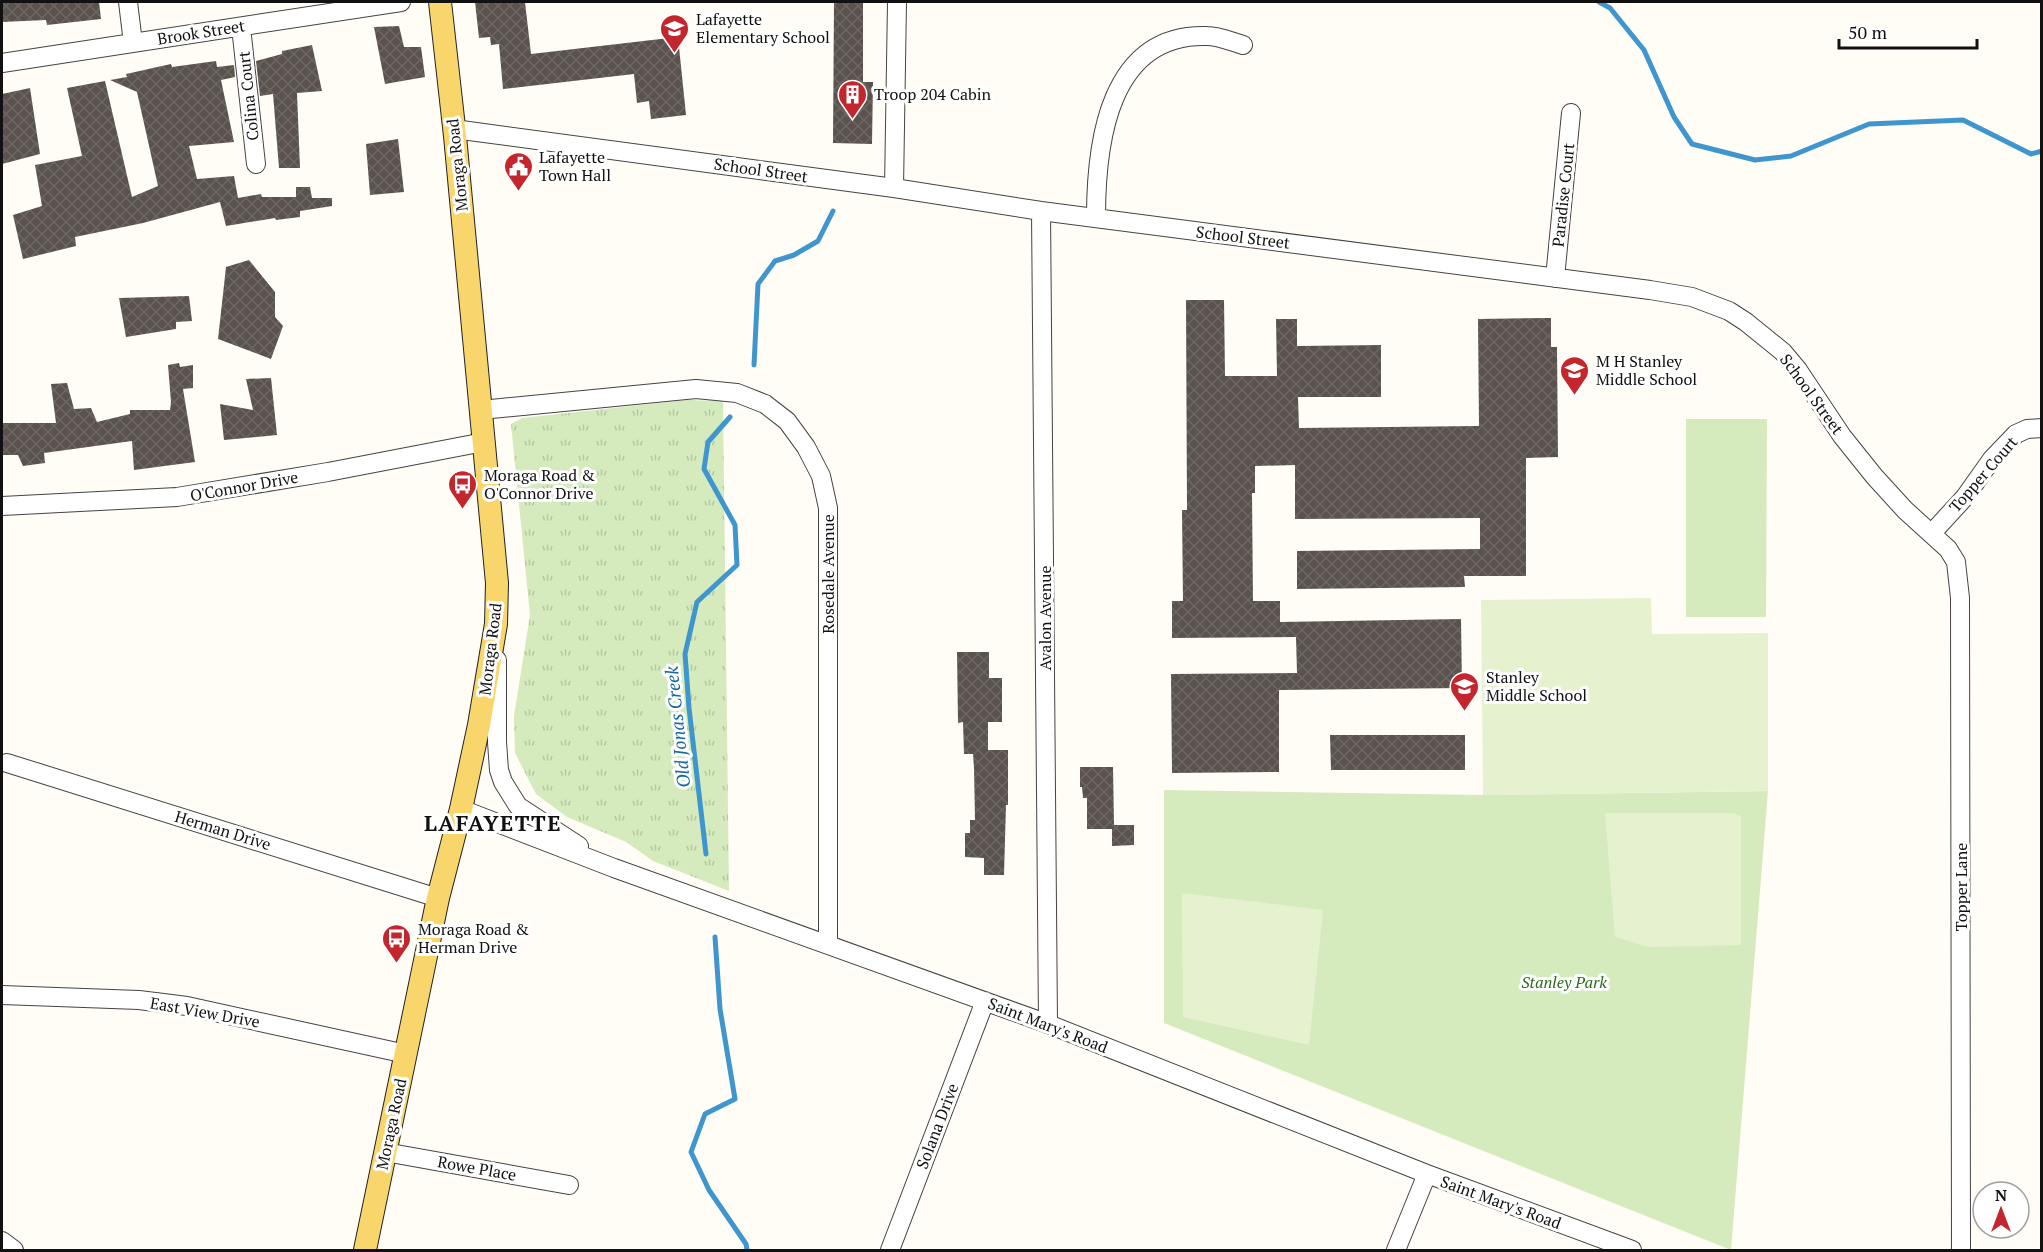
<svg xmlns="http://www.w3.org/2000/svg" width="2043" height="1252" font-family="'PT Serif',serif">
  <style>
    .grass { fill: url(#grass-tufts) }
    .park { fill: #d5ebbd }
    .pitch { fill: #e6f2cf }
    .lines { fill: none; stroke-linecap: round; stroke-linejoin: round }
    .stream { stroke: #3f96cf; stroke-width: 5 }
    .building { fill: url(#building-cross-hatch) }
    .minor-casing { stroke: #444; stroke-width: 20 }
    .major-casing { stroke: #222; stroke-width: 24 }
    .minor { stroke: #fff; stroke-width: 18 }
    .major { stroke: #f9d66b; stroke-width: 22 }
    .labels { text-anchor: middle; stroke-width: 6; stroke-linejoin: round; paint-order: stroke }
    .poi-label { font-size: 16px; fill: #111; stroke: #fff; text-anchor: start }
    .street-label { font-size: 16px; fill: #111; stroke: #fff }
    .park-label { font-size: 16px; font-style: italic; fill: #2f6b1f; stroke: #fff }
    .water-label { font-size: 18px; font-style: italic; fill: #1768a6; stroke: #fff }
    .district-label { font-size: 22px; font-weight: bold; letter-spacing: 1.5px; fill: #111; stroke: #fff }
  </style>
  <defs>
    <pattern id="grass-tufts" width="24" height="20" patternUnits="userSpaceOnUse" patternTransform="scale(1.5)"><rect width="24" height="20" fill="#d5ebbd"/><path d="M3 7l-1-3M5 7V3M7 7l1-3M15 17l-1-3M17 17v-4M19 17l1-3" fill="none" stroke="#b6c8a1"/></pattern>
    <pattern id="building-cross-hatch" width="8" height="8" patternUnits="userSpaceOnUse" patternTransform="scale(1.5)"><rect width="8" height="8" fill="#5a524d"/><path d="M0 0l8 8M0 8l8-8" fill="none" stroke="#6d6662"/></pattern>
  </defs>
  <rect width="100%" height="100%" fill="#fffdf5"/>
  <path class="grass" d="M686,400l37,1 6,490 -76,-30 -27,-19 -59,-25 -31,-23 -21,-41 -1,-37 16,-101 -19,-191 11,-6z"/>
  <path class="park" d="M1686,419h81l-1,198h-80z
    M1164,790l319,5 285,-4 -37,459 -567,-227z"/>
  <path class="pitch" d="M1651,598l1,36 116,-1v158l-285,4 -2,-195z
    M1605,813h128l8,3v129l-92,2 -34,-10z
    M1182,893l141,17 -14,135 -126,-28z"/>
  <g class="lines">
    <path class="stream" d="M1599,2l11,6 34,42 30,67 18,27 63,16 36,-4 78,-32 94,-4 68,34 11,-3
      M754,365l4,-81 17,-23 19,-6 24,-14 15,-30
      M706,854l-17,-146 -4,-54 12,-52 40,-37 -2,-40 -31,-56 4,-27 22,-25
      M715,937l5,72 15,90 -30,15 -14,38 18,38 37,54 1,6"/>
  </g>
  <path class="building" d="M2,2h97l2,17 -54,6 -1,-5 -44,2z
    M475,2h50l6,52 147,-17 8,78 -35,4 -2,-18 -12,2 -3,-29 -131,15 -4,-45 -8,1 -1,-8 -11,1z
    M834,2h29v80h10l-1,62 -39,-1z
    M399,26l5,21h17l4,30 -40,7 -11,-57z
    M312,45l10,46 -25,2 3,75h-21l-6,-74 -13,2 -4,-35 26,-7v-3z
    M216,61l1,6 17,-2 1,12 -14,3 13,62 -45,4 8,33 37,-3 4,22 23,-4 1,3h34v-10h14l2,11h20v8l-32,5v6l-24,3 -1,-2 -49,8 -6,-24 -77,21 -68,14 1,9 -53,13 -10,-44 29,-9 -7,-41 47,-9 -15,-68 38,-7 27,116 26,-11 -21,-94 -27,-12 17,-3 -1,-3 45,-10 1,3z
    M30,88l10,66 -38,10v-70z
    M398,139l6,53 -34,3 -4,-51z
    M249,260l26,32v25l8,9 -12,33 -53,-20 8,-72z
    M189,296l3,25 -16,1v7l-50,8 -7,-39z
    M1186,300h38l1,76h52l-1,-57h21v27l84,-1v52h-83l1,31 180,-2 -1,-107 73,-1v29h6l1,110 -32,1v118h-62l1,11 -168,2v-38l183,-2v-31l-185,1v-54l-40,1v27h-3l1,108h27v21l181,-3 1,69 -183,2v82l-107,1 -1,-99 126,-1 -1,-36 -124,1v-37h11l-1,-91h5z
    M179,363l1,4 13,-2v23l-10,1 12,73 -61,8 -2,-29 -88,12 1,10 -22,3 -5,-11h-16v-32h54l-5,-39 16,-1 7,26 17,-1 6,14 33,-8v-4h40l1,-8 -3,-37z
    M271,378l6,57 -53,5 -4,-36 33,6 -7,-31z
    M957,652h32v26h13v44h-14v28h20v55h-2l-2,70h-20v-17l-19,-1v-24h5v-13h5l-1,-52 -1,-14h-9l-1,-32 -5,1z
    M1330,735h135v35h-134z
    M1080,767h33l1,58h20v20l-22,1v-17h-25v-31h-4l-1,-11h-2z"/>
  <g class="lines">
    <defs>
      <path id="minor" d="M128,2l5,41
        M241,27l15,137
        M2,63l399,-61
        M454,129l440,59 147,23 609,79 42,7 37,14 17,11 37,30 15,18 44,66 32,40 31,34 43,39 8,13 4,36 1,652
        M894,188l3,-186
        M1041,211l7,813
        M1096,217c0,-75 13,-184 111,-181 12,0 25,6 36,9
        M1555,278l16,-165
        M481,410l215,-21 41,4 28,11 22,17 19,26 15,29 7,32v436
        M2,506l175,-9 151,-25 156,-30
        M1932,533l33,-36 27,-38 24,-25 11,-5 15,-1
        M497,660v82l2,28 4,12 15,24 61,40
        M7,763l431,135
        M461,809l153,59 434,156 379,150 205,76
        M2,995l137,5 48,6 219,48
        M385,1152l184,33
        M2,1241l12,9
        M890,1250l95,-249
        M1396,1250l31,-76"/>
      <path id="major" d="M365,1250l73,-352 23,-89 18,-84 17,-101 1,-41 -42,-447 -15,-134"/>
    </defs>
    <use href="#minor" class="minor-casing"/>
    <use href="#major" class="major-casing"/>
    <use href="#minor" class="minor"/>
    <use href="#major" class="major"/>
  </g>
  <defs>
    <symbol id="school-pin" viewBox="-11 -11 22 30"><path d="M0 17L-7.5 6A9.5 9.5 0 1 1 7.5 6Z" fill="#c4262e" stroke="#fff"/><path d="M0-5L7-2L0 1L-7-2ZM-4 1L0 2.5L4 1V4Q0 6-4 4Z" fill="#fff"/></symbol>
    <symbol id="building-pin" viewBox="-11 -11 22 30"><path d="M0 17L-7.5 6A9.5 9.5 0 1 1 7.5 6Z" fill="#c4262e" stroke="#fff"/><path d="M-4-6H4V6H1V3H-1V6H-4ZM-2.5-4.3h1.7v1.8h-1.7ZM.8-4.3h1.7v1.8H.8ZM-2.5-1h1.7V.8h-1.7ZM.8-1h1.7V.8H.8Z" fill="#fff"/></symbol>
    <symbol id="civic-pin" viewBox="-11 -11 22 30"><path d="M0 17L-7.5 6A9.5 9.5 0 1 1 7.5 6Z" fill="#c4262e" stroke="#fff"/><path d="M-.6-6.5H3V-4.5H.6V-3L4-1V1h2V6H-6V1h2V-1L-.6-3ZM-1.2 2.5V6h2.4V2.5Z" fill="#fff"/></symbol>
    <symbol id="bus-pin" viewBox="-11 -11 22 30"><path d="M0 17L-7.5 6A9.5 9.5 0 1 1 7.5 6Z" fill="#c4262e" stroke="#fff"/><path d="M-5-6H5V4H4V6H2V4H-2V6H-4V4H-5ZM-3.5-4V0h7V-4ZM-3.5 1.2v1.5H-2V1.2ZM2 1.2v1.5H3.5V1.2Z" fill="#fff"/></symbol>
  </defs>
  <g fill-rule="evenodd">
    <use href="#school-pin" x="658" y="12" width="33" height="45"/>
    <use href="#building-pin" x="836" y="78" width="33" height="45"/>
    <use href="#civic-pin" x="502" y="150" width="33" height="45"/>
    <use href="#school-pin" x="1558" y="354" width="33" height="45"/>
    <use href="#bus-pin" x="446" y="468" width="33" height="45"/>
    <use href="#school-pin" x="1448" y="670" width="33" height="45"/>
    <use href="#bus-pin" x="380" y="922" width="33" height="45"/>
  </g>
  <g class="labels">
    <g class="poi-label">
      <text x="696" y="25">Lafayette<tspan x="696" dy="18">Elementary School</tspan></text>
      <text x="874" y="100">Troop 204 Cabin</text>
      <text x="539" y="163">Lafayette<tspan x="539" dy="18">Town Hall</tspan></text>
      <text x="1596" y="367">M H Stanley<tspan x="1596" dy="18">Middle School</tspan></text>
      <text x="484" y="481">Moraga Road &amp;<tspan x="484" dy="18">O'Connor Drive</tspan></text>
      <text x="1486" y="683">Stanley<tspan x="1486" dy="18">Middle School</tspan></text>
      <text x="418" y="935">Moraga Road &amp;<tspan x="418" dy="18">Herman Drive</tspan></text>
    </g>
    <g class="street-label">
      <text transform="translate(201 32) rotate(-9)" y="6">Brook Street</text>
      <text transform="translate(248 96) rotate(-96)" y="6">Colina Court</text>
      <text transform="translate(457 165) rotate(-96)" y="6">Moraga Road</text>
      <text transform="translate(761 170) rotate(8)" y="6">School Street</text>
      <text transform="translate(1563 195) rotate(-84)" y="6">Paradise Court</text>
      <text transform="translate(1243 237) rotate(7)" y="6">School Street</text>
      <text transform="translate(1812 394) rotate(54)" y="6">School Street</text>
      <text transform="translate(1983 474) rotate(-49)" y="6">Topper Court</text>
      <text transform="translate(244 486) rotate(-10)" y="6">O'Connor Drive</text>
      <text transform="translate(828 574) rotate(-90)" y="6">Rosedale Avenue</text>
      <text transform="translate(1045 618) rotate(-90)" y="6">Avalon Avenue</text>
      <text transform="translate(490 649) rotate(-83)" y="6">Moraga Road</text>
      <text transform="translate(223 830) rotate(17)" y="6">Herman Drive</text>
      <text transform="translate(1961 887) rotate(-90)" y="6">Topper Lane</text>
      <text transform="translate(205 1012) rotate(10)" y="6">East View Drive</text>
      <text transform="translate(1048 1025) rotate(21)" y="6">Saint Mary's Road</text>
      <text transform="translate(391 1124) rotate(-78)" y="6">Moraga Road</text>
      <text transform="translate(937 1126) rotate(-69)" y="6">Solana Drive</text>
      <text transform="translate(477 1168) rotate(10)" y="6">Rowe Place</text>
      <text transform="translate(1501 1202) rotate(20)" y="6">Saint Mary's Road</text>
    </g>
    <g class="park-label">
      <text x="1564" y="988">Stanley Park</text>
    </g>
    <g class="water-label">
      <text transform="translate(678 727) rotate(-96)" y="6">Old Jonas Creek</text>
    </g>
    <g class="district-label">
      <text x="493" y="831">LAFAYETTE</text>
    </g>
  </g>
  <rect width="2043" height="1252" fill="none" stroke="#111111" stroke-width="6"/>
  <g transform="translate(2001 1210)"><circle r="28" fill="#ffffff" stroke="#a0a0a0" stroke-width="1.5"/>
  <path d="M0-4.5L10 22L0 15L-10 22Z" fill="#c4262e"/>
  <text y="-9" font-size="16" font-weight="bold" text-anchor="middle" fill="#111111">N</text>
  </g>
  <path d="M1839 39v9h138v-9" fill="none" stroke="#111111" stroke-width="3"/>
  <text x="1848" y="39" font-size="18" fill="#111111" stroke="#ffffff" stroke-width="4.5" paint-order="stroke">50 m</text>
</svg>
